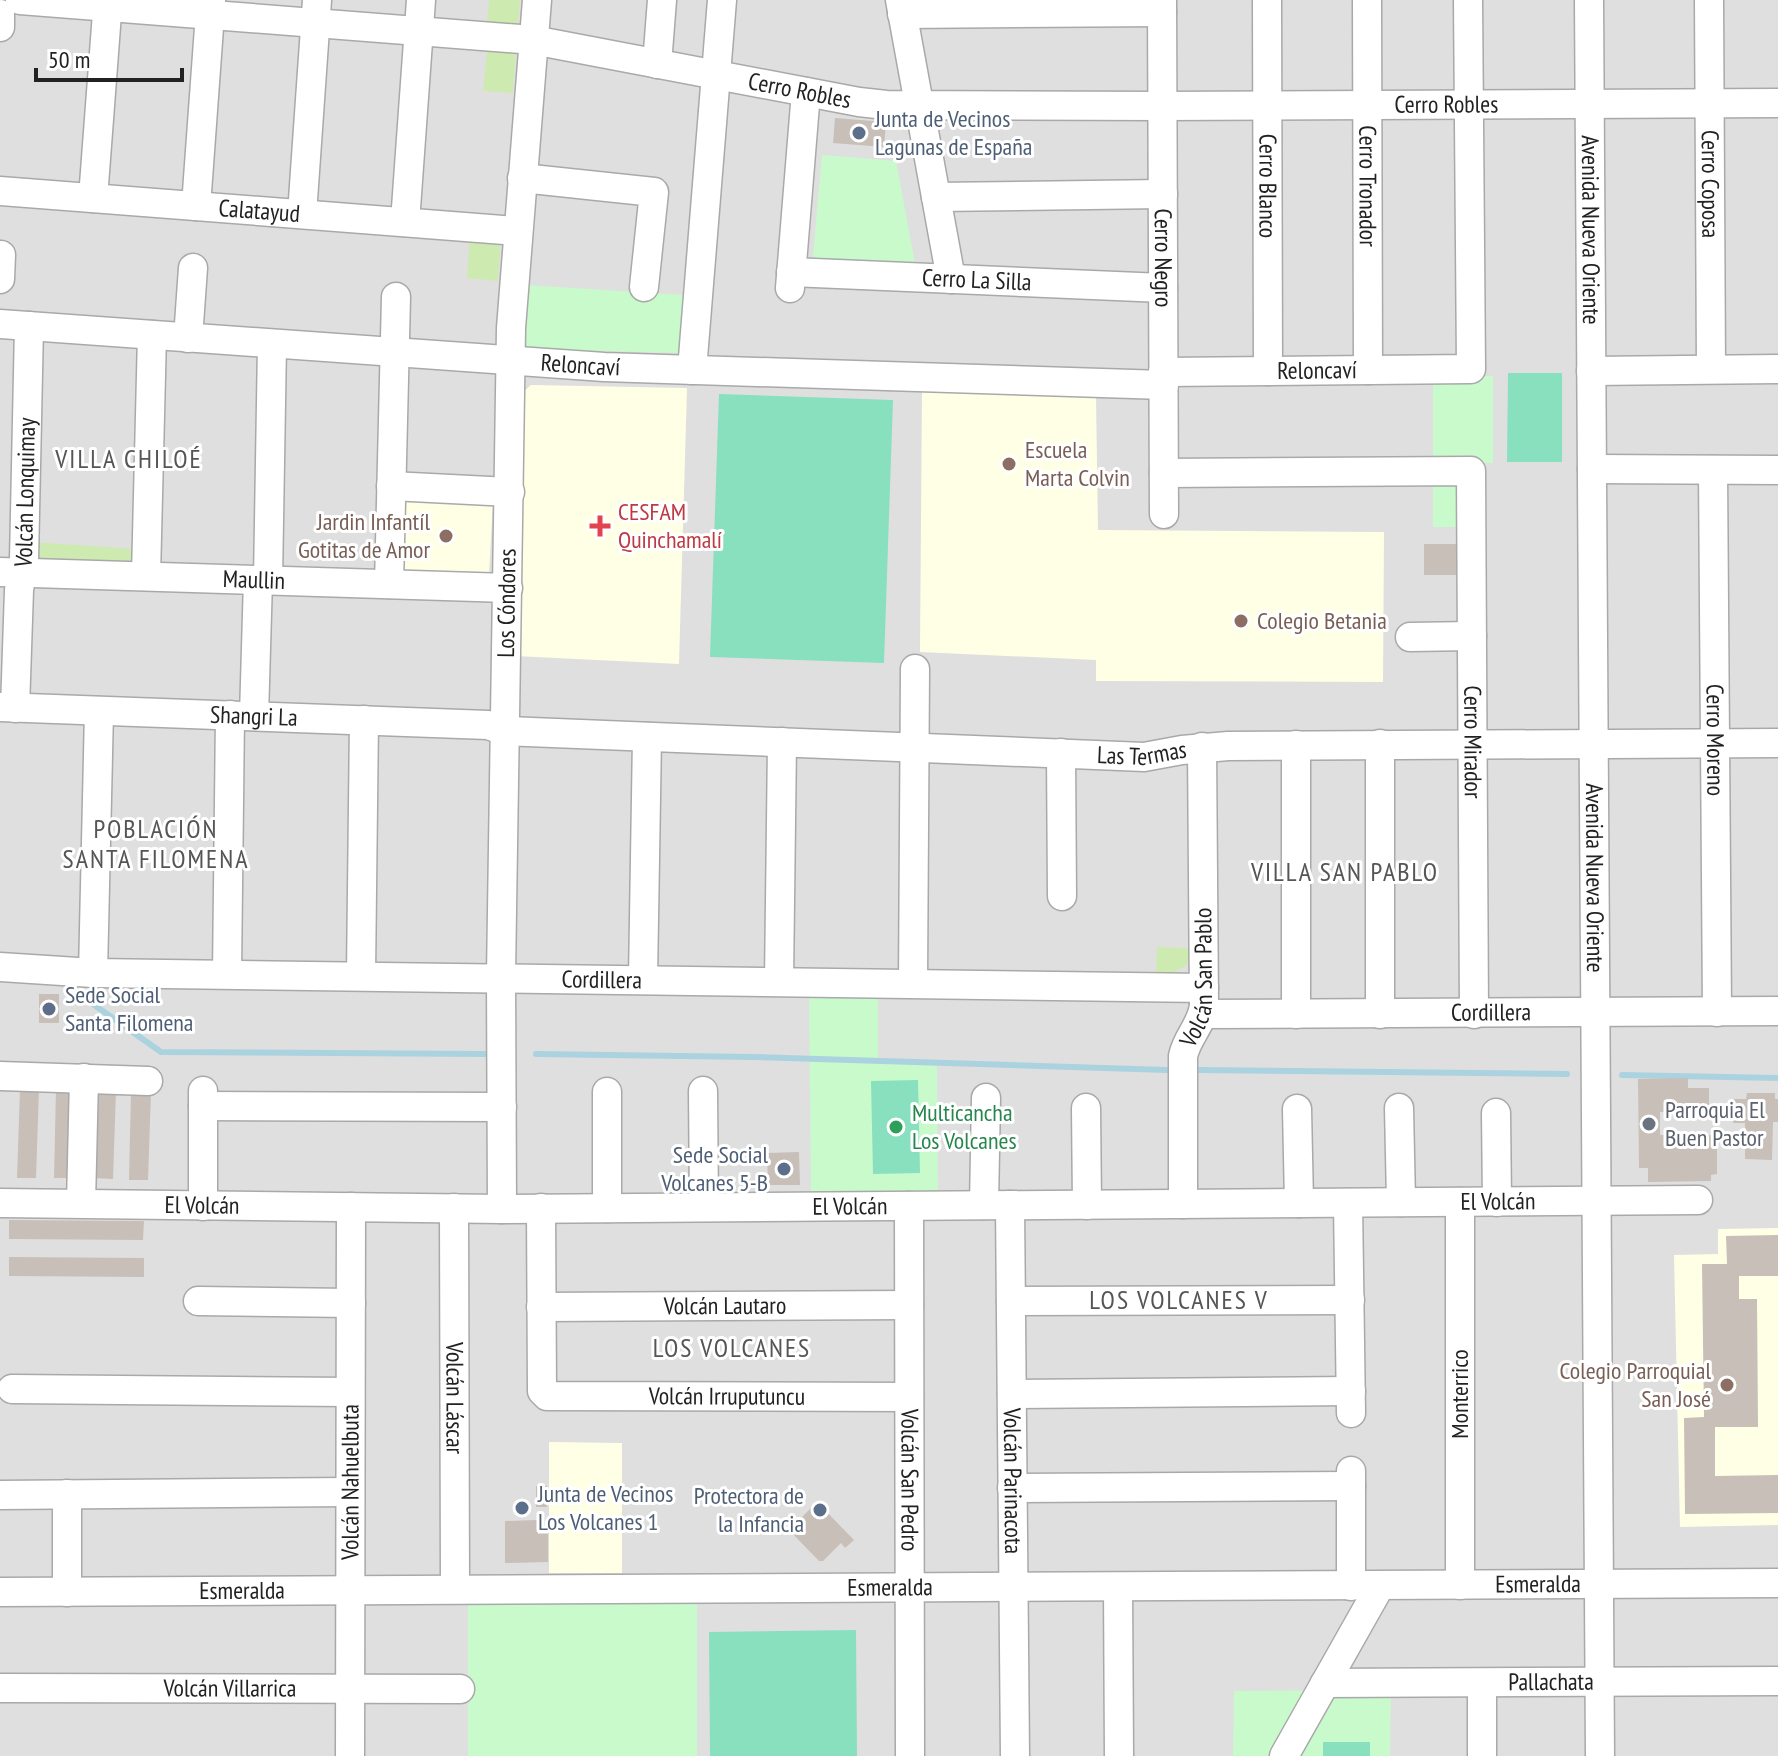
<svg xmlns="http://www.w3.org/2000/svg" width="1778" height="1756" font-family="'PT Sans Narrow',sans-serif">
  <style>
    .residential { fill: #e0dfdf }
    .education { fill: #ffffe5 }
    .grass { fill: #cdebb0 }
    .park { fill: #c8facc }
    .pitch { fill: #88e0be }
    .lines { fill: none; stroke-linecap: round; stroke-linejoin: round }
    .stream { stroke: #aad3df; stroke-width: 6 }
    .building { fill: #c7bfb8 }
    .minor-casing { stroke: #a9a9a9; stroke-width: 31 }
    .minor { stroke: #fff; stroke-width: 28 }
    .service-dot { fill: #5c6f8a; stroke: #fff; stroke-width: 3 }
    .education-dot { fill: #8d6e63; stroke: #fff; stroke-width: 3 }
    .health-dot { fill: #e0444e; stroke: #fff; stroke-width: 3 }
    .worship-dot { fill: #6b7280; stroke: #fff; stroke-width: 3 }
    .leisure-dot { fill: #2e9e5b; stroke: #fff; stroke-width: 3 }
    .labels { text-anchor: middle; stroke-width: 6; stroke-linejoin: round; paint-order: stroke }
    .street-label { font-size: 24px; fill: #222; stroke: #fff }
    .service-label { font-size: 24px; fill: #4e5e75; stroke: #fff; text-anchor: start }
    .education-label { font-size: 24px; fill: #785e54; stroke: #fff; text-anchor: start }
    .health-label { font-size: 24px; fill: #be3a42; stroke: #fff; text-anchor: start }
    .worship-label { font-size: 24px; fill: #5b616d; stroke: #fff; text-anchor: start }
    .leisure-label { font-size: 24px; fill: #27864d; stroke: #fff; text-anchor: start }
    .neighbourhood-label { font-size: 26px; letter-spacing: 2px; fill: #555; stroke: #fff }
  </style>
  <rect width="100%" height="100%" fill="#f2efe9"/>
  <path class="residential" d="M0,0h1778v1756h-1778z"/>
  <path class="education" d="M531,385l156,3 -8,276 -164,-8 5,-261z
    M922,390l174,7 2,133 286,2 -1,150 -287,-1v-21l-176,-8z
    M403,497l90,4 -4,74 -90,-4z
    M1778,1228v297l-98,2 -6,-272 44,-1v-25z
    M549,1442l73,1v130h-73z"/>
  <path class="grass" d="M489,0h31l-2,25 -31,-3z
    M487,49l29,2 -3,42 -30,-2z
    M470,233l31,2 -3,46 -31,-3z
    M32,542l104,7v15l-105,-4z
    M1157,947l32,1 -1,16 -15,9 -17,-1z"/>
  <path class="park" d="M822,155l74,6 21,113 -99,-11 -5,-7z
    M525,285l159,10 -2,58 -161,-4z
    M1433,376h60v87h-27v64h-33z
    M809,992h69v71h59l1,131h-127z
    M468,1603h229v153h-229z
    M1391,1690l-1,66h-157l1,-65z"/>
  <path class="pitch" d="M1508,373h54v89h-55z
    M719,394l174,6 -9,263 -174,-6z
    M918,1080l2,93 -47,1 -2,-93z
    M856,1630l1,126h-147l-1,-124z
    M1323,1742h47v14h-47z"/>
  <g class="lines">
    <path class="stream" d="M73,990l88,62 325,2
      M536,1054l217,3 414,13
      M1198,1070l369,4
      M1622,1075l156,3"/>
  </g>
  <path class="building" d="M835,118l51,4 -2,25 -51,-4z
    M1424,544h32v31h-32z
    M39,994h20v29h-20z
    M1688,1078v10h21v24h-49v23h57v39l-6,1v6l-63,1v-14h-9l-1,-89z
    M20,1089h19l-3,89h-19z
    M56,1089h19l-2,89h-19z
    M97,1090h19l-3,89 -19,-1z
    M131,1091h20l-3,89h-19z
    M1747,1093h28v6h3v23h-5l-1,38 -27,-1v-36h-12v-24h13z
    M799,1152l1,33h-32l-1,-32z
    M9,1220l135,1 -1,19 -134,-1z
    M1778,1235v41h-39v23h18l1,128h-43v49l63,-1v38l-93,1 -1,-96 20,-1 -2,-153h25l-1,-28z
    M9,1257l135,1v19l-135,-1z
    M536,1486h11v21h-11z
    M817,1502l37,38 -9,8 -4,-5 -18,18h-4l-30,-31z
    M537,1520l1,14h10v28l-43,1v-42z"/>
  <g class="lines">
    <defs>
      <g id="minor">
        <path id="s1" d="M20,0l513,40 326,62 27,3 276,1 616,-3"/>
        <path d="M900,0l51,279"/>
        <path id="s2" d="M1162,0l2,514"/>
        <path id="s3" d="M1267,0l1,371"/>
        <path id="s4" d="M1367,0l1,370"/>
        <path id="s5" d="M1589,0l11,1756"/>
        <path id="s6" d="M1709,0l2,369"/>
        <path d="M0,14v13"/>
        <path d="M902,14l260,-2"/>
        <path d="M657,64l5,-64"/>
        <path d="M522,178l132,14 -10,95"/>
        <path id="s7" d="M0,191l517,40"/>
        <path d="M936,197l227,-3"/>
        <path d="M93,198l15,-198"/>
        <path d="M196,206l15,-206"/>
        <path d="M302,214l15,-214"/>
        <path d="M405,222l16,-222"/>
        <path id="s8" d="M791,272l372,16"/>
        <path d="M0,279l1,-24"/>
        <path d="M790,288l16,-196"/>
        <path id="s9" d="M0,324l604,43 560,18"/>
        <path d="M188,338l5,-70"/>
        <path d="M692,370l30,-370"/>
        <path d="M1591,371l187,-2"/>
        <path id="s10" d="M1163,372l308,-3 -3,-369"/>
        <path d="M1592,469l186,1"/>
        <path id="s11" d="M1713,470l4,542"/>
        <path id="s12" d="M1164,473l307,-2 3,543"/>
        <path d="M391,486l119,6"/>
        <path id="s13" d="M0,572l508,16"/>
        <path d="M146,576l6,-241"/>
        <path d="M268,580l4,-236"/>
        <path d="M389,584l7,-287"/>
        <path d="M1410,637l62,-1"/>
        <path id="s14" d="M0,707l488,18 17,6 639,26 38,-7 46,-4 550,-3"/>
        <path id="s15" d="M15,708l4,-118 5,-30 5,-234"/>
        <path d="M254,716l4,-136"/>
        <path d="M1380,744v270"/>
        <path d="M1296,745v269"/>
        <path d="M1061,753l1,143"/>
        <path id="s16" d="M0,967l93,6 1111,15"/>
        <path d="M93,973l6,-262"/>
        <path d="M227,974l3,-259"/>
        <path d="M361,975l3,-255"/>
        <path d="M643,979l4,-242"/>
        <path d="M779,981l3,-239"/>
        <path d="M913,983l2,-314"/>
        <path id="s17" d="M1203,1014l575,-3"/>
        <path d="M0,1076l148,5"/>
        <path d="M703,1091l1,116"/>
        <path d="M607,1092v116"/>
        <path d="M203,1106l299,1"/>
        <path d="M1086,1108l1,97"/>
        <path d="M1399,1108l2,94"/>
        <path d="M1297,1109l2,94"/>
        <path d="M1496,1113l1,89"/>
        <path d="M1460,1202v383"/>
        <path id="s18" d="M0,1203l502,6 1196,-9"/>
        <path d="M81,1203l3,-125"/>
        <path d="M1348,1203l3,210"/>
        <path id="s19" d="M1183,1204v-148c4,-19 19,-31 21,-51l-2,-258"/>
        <path d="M984,1205l2,-107"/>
        <path id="s20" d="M1010,1205l5,551"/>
        <path d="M203,1206v-115"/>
        <path id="s21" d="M909,1206l1,550"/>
        <path id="s22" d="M454,1208l1,381"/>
        <path id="s23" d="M541,1208l1,183 5,5 362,1"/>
        <path id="s24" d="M502,1209l-1,-233 10,-648 26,-328"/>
        <path d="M198,1301l153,2"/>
        <path d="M1011,1301l339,-1"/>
        <path id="s25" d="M541,1307l368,-2"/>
        <path d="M12,1389l338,3"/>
        <path d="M1012,1394l339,-3"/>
        <path d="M1351,1471v115"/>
        <path d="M1012,1488l339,-2"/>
        <path d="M67,1494v98"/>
        <path d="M0,1495l350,-3"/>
        <path d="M1118,1587l1,169"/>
        <path id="s26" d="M0,1592l1778,-9"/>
        <path id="s27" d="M1325,1683l453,-2"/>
        <path id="s28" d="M0,1688l460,1"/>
        <path id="s29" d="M350,1756l1,-549"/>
        <path d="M1284,1756l96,-170"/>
        <path d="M1482,1756v-73"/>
      </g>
    </defs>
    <use href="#minor" class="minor-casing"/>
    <use href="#minor" class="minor"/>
  </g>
  <g class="service-dot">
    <circle cx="859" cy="133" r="8"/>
    <circle cx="49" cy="1009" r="8"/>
    <circle cx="784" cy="1169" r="8"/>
    <circle cx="522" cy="1508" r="8"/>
    <circle cx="820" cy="1510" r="8"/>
  </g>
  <g class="education-dot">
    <circle cx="1009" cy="464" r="8"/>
    <circle cx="446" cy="536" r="8"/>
    <circle cx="1241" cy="621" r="8"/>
    <circle cx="1727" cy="1385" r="8"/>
  </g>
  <path class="health-dot" d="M596 514h8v8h8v8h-8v8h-8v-8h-8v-8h8z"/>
  <circle class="worship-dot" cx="1649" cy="1124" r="8"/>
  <circle class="leisure-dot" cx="896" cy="1127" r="8"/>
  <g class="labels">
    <g class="street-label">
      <text dy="8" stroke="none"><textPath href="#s1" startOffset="786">Cerro Robles</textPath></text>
      <text dy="8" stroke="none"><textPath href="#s1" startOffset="1434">Cerro Robles</textPath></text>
      <text dy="8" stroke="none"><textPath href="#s4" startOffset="186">Cerro Tronador</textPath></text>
      <text dy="8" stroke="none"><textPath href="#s6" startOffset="184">Cerro Coposa</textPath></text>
      <text dy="8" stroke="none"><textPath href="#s3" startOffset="186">Cerro Blanco</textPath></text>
      <text dy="8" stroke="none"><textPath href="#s7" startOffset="260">Calatayud</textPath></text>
      <text dy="8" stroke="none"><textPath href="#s5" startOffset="230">Avenida Nueva Oriente</textPath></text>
      <text dy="8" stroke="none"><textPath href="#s2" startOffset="258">Cerro Negro</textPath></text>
      <text dy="8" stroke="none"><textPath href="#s8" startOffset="186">Cerro La Silla</textPath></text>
      <text dy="8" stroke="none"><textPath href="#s9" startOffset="582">Reloncaví</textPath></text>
      <text dy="8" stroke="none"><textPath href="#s10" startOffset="154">Reloncaví</textPath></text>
      <text dy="8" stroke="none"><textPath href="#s15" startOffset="216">Volcán Lonquimay</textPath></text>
      <text dy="8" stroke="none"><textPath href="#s13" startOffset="254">Maullin</textPath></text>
      <text dy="8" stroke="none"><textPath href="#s24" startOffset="606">Los Cóndores</textPath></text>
      <text dy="8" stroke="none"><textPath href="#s14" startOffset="254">Shangri La</textPath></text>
      <text dy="8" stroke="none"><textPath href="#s11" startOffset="270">Cerro Moreno</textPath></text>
      <text dy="8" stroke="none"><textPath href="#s12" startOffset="578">Cerro Mirador</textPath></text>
      <text dy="8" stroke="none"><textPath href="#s14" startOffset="1144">Las Termas</textPath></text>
      <text dy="8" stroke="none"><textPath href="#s5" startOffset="878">Avenida Nueva Oriente</textPath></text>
      <text dy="8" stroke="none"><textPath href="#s19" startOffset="230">Volcán San Pablo</textPath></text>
      <text dy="8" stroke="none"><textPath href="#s16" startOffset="602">Cordillera</textPath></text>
      <text dy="8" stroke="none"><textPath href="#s17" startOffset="288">Cordillera</textPath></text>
      <text dy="8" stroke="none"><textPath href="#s18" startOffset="1498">El Volcán</textPath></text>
      <text dy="8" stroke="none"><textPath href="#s18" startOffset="202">El Volcán</textPath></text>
      <text dy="8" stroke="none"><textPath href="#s18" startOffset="850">El Volcán</textPath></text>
      <text dy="8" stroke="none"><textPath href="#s25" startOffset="184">Volcán Lautaro</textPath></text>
      <text transform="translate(1460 1394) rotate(-90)" y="8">Monterrico</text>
      <text dy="8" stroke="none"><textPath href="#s23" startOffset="370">Volcán Irruputuncu</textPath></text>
      <text dy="8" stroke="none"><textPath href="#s22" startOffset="190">Volcán Láscar</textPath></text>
      <text dy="8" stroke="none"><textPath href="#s21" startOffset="274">Volcán San Pedro</textPath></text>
      <text dy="8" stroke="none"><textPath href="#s20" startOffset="276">Volcán Parinacota</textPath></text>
      <text dy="8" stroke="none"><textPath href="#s29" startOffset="274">Volcán Nahuelbuta</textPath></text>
      <text dy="8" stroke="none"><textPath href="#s26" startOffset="1538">Esmeralda</textPath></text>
      <text dy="8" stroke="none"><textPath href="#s26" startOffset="890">Esmeralda</textPath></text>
      <text dy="8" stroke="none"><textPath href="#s26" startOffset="242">Esmeralda</textPath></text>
      <text dy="8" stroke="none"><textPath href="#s27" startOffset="226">Pallachata</textPath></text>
      <text dy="8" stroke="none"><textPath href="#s28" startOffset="230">Volcán Villarrica</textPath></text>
    </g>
    <g class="service-label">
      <text x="875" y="127">Junta de Vecinos<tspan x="875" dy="28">Lagunas de España</tspan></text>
      <text x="65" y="1003">Sede Social<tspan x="65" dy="28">Santa Filomena</tspan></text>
      <text x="768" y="1163" text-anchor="end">Sede Social<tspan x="768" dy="28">Volcanes 5-B</tspan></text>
      <text x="538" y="1502">Junta de Vecinos<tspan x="538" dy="28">Los Volcanes 1</tspan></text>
      <text x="804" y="1504" text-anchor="end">Protectora de<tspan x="804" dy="28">la Infancia</tspan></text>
    </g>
    <g class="education-label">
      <text x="1025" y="458">Escuela<tspan x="1025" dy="28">Marta Colvin</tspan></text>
      <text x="430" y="530" text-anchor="end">Jardin Infantíl<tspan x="430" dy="28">Gotitas de Amor</tspan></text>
      <text x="1257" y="629">Colegio Betania</text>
      <text x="1711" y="1379" text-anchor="end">Colegio Parroquial<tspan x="1711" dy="28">San José</tspan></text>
    </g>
    <g class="health-label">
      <text x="618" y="520">CESFAM<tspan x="618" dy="28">Quinchamalí</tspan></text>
    </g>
    <g class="worship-label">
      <text x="1665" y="1118">Parroquia El<tspan x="1665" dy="28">Buen Pastor</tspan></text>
    </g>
    <g class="leisure-label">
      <text x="912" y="1121">Multicancha<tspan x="912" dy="28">Los Volcanes</tspan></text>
    </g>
    <g class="neighbourhood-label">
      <text x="129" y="468">VILLA CHILOÉ</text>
      <text x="156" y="838">POBLACIÓN<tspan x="156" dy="30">SANTA FILOMENA</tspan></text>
      <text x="1345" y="881">VILLA SAN PABLO</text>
      <text x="1179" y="1309">LOS VOLCANES V</text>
      <text x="732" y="1357">LOS VOLCANES</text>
    </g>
  </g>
  <path d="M36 68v12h146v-12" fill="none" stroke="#222222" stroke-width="4"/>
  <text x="48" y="68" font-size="24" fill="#222222" stroke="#ffffff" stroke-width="6" paint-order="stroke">50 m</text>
</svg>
